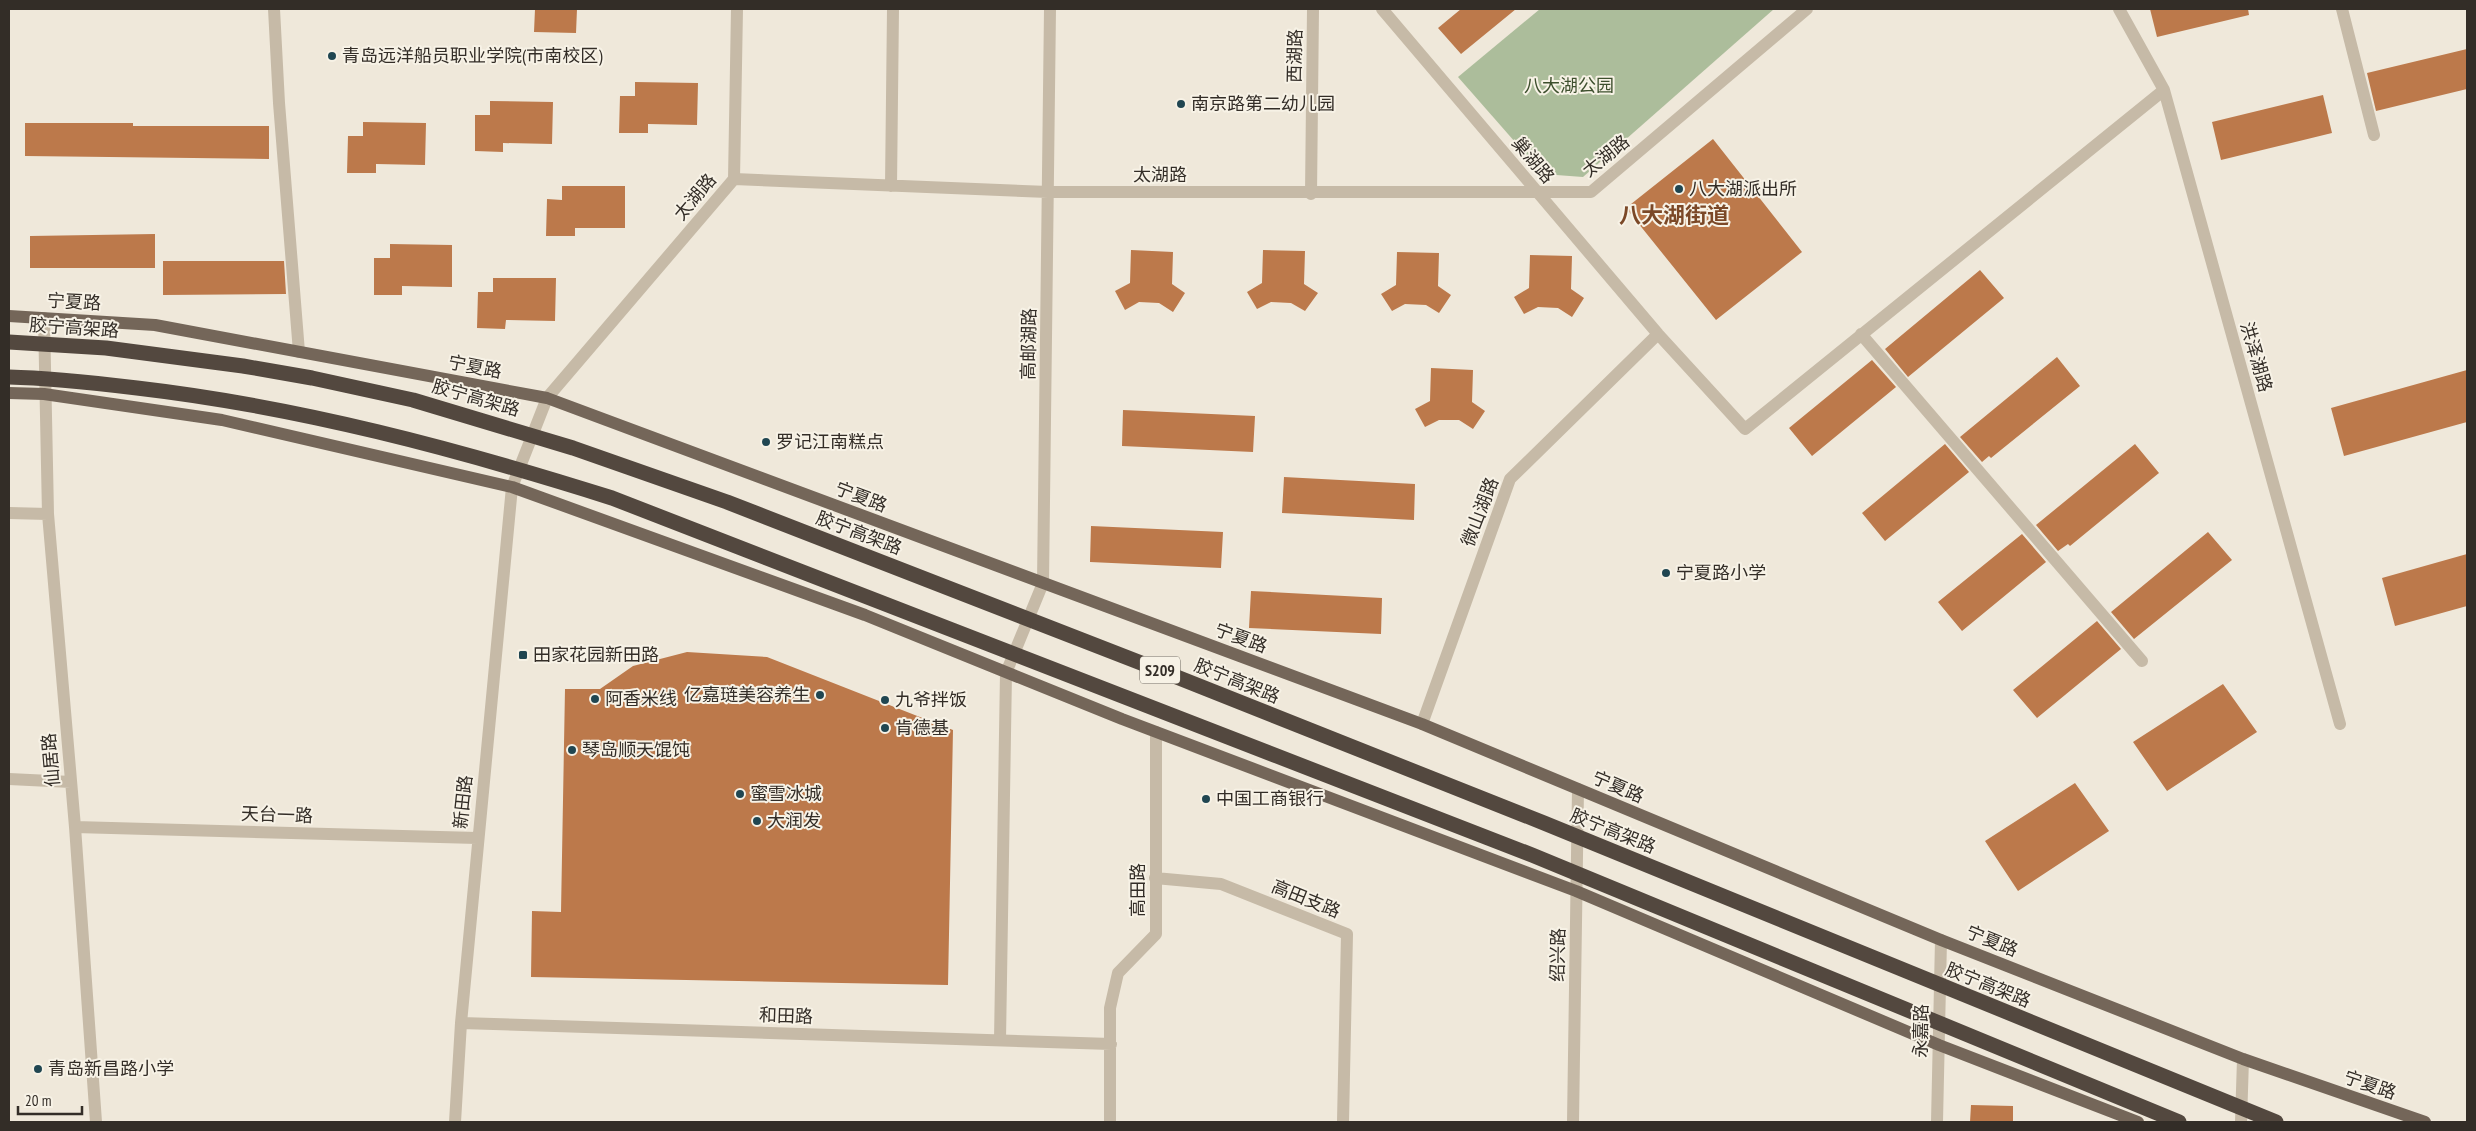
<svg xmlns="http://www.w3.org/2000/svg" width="2476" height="1131" font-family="'PT Sans Narrow','Noto Sans SC',sans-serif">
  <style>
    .green { fill: #acbd9b }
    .building { fill: #bc794b }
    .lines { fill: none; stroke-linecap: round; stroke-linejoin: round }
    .minor { stroke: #c6baa7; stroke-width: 12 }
    .major { stroke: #746659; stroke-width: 12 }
    .highway-bridge { stroke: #53483f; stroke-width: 15 }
    .poi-dot { fill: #204651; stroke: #f7f2e6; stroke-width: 2 }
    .labels { text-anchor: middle; stroke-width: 4; stroke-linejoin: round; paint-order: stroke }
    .shield { fill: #f7f2e6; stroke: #6e6860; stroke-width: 1 }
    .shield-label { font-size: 16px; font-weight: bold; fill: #332d27 }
    .poi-label { font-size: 18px; fill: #332d27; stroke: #f7f2e6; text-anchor: start }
    .street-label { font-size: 18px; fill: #332d27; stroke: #f7f2e6 }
    .park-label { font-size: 18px; fill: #3d4f2d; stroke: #f7f2e6 }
    .district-label { font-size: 22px; font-weight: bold; fill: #7b4827; stroke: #f7f2e6 }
  </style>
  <rect width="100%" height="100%" fill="#efe8da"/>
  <path class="green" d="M1540,9h234l-191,168 -40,-3 -85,-97z"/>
  <path class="building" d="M535,9h42l-1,24 -42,-1z
    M1461,9h55l-55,45 -23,-26z
    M2150,9h98l1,6 -92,22z
    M2467,49v40l-91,22 -9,-38z
    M635,82l63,1 -1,42 -49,-1v9h-29l1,-37h15z
    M2323,95l9,38 -111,27 -9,-38z
    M490,101l63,1 -1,42 -49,-1v9l-28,-1v-36h15z
    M363,122l63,1 -1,42 -49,-1v9h-29l1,-37h15z
    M25,123h108v3h136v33l-244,-3z
    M1713,139l89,113 -86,68 -90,-112z
    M562,186h63v42h-50v8h-29l1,-37 15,1z
    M155,234v34h-125v-32z
    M390,244l62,1v42l-50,-1v9h-28v-37h16z
    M1131,250l42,2 -1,32 13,9 -12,19 -14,-9 -20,-1 -14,8 -10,-19 15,-8z
    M1263,250l42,1 -1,33 14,9 -13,18 -14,-8 -20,-1 -14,7 -10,-17 15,-9z
    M1397,252l42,1 -1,33 13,9 -12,18 -13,-8 -21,-1 -13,7 -11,-17 15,-9z
    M1530,255l42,1 -1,33 13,9 -12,19 -14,-9 -20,-1 -14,7 -10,-17 15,-9z
    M163,261h121l2,33 -123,1z
    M1980,270l24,28 -96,79 -23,-28z
    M493,278h63l-1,43 -49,-1 -1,9 -28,-1 1,-36h15z
    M2057,357l23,29 -89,72 -2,-2 -7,6 -22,-25z
    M1872,360l24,27 -84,69 -23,-28z
    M1431,368l42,2 -1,32 13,9 -12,18 -14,-9h-20l-14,7 -10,-18 15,-8z
    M2467,370v52l-123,34 -13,-48z
    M1123,410l132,6 -2,36 -131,-6z
    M1945,444l24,28 -84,69 -23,-28z
    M2135,444l24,29 -89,73 -2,-2 -10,7 -22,-26z
    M1284,477l131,7 -1,36 -132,-7z
    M1091,526l132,6 -2,36 -131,-6z
    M2208,532l24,28 -98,79 -23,-27z
    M2022,534l24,28 -84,69 -24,-29z
    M2467,554v52l-72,20 -13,-48z
    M1251,591l131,7 -1,36 -132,-6z
    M2097,621l24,28 -84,69 -24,-28z
    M687,652l80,5 186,73 -5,255 -417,-8 1,-66 29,1 4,-223h35l33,-23z
    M2223,684l34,48 -90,59 -34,-49z
    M2075,783l34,48 -91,60 -33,-50z
    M1971,1105l42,1v16h-43z"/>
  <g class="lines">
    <path class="minor" d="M274,9l5,94 20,249
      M1382,9l276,325 87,95 419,-339
      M2119,9l45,81 176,634
      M2342,9l32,126
      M734,179l3,-170
      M891,186l2,-177
      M1311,194l2,-185
      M44,318l4,196 27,313 21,295
      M1861,334l281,327
      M9,513l39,1
      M1422,724l88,-245 148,-145
      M9,779l62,3
      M75,827l402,11
      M1155,878l66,6 126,50 -4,188
      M461,1023l650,21
      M1000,1040l6,-367 37,-90 7,-574
      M455,1122l6,-99 51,-536 35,-89 187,-219 314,13h543l216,-183
      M1110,1122v-114l8,-35 38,-39v-202
      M1573,1122l5,-333
      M1937,1122l4,-182
      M2241,1122l2,-63"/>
    <path class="major" d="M9,316l146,9 392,73 875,326 519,216 302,119 182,63
      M9,393l35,1 178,26 290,67 353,128 257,104 454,172 363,154 199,77"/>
    <path class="highway-bridge" d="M9,342l97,6 137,18 69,12 101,22 160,48 154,54 427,166 390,155 732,299
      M9,377c43,1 86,6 128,11 163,19 320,61 475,110l920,357 647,267"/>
  </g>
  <g class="poi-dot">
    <circle cx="332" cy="56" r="5"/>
    <circle cx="1181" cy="104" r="5"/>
    <circle cx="1679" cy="189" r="5"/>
    <circle cx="766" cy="442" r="5"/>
    <circle cx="1666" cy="573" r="5"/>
    <rect x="518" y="650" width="10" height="10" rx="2.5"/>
    <circle cx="820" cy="695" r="5"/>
    <circle cx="595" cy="699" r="5"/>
    <circle cx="885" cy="700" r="5"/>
    <circle cx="885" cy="728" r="5"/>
    <circle cx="572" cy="750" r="5"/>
    <circle cx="740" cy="794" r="5"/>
    <circle cx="1206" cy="799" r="5"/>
    <circle cx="757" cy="821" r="5"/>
    <circle cx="38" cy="1069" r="5"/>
  </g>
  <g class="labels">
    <rect class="shield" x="1140" y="656.5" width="40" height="27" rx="4"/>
    <g class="shield-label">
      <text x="1160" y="676">S209</text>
    </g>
    <g class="poi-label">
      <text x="342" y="62">青岛远洋船员职业学院(市南校区)</text>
      <text x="1191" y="110">南京路第二幼儿园</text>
      <text x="1689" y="195">八大湖派出所</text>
      <text x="776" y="448">罗记江南糕点</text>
      <text x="1676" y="579">宁夏路小学</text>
      <text x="533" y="661">田家花园新田路</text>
      <text x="810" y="701" text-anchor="end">亿嘉琏美容养生</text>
      <text x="605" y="705">阿香米线</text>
      <text x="895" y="706">九爷拌饭</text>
      <text x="895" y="734">肯德基</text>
      <text x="582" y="756">琴岛顺天馄饨</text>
      <text x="750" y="800">蜜雪冰城</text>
      <text x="1216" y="805">中国工商银行</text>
      <text x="767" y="827">大润发</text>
      <text x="48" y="1075">青岛新昌路小学</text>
    </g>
    <g class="street-label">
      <text transform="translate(1295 56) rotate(-89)" y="6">西湖路</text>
      <text transform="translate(1606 156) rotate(-39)" y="6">太湖路</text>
      <text transform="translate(1533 160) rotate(50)" y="6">巢湖路</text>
      <text x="1160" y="181">太湖路</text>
      <text transform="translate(695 197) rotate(-50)" y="6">太湖路</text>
      <text transform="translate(74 302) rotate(3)" y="6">宁夏路</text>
      <text transform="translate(74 328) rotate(4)" y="6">胶宁高架路</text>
      <text transform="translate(1029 344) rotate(-89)" y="6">高邮湖路</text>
      <text transform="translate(2256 357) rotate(74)" y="6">洪泽湖路</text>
      <text transform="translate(475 367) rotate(11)" y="6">宁夏路</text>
      <text transform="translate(476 398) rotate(16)" y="6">胶宁高架路</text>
      <text transform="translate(861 497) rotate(21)" y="6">宁夏路</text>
      <text transform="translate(1480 512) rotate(-69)" y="6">微山湖路</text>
      <text transform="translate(859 533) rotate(21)" y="6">胶宁高架路</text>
      <text transform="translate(1241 638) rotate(20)" y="6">宁夏路</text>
      <text transform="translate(1237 681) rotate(22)" y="6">胶宁高架路</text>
      <text transform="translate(51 760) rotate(-95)" y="6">仙居路</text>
      <text transform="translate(1618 787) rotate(23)" y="6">宁夏路</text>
      <text transform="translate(463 802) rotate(-84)" y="6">新田路</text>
      <text transform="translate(277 815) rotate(2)" y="6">天台一路</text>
      <text transform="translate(1613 831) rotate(22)" y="6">胶宁高架路</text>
      <text transform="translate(1138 890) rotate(-90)" y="6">高田路</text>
      <text transform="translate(1306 899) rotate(22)" y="6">高田支路</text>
      <text transform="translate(1992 941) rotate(22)" y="6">宁夏路</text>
      <text transform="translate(1558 955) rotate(-89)" y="6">绍兴路</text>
      <text transform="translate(1988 985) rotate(22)" y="6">胶宁高架路</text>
      <text transform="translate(786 1016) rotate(2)" y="6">和田路</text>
      <text transform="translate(1921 1031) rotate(-89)" y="6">永嘉路</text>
      <text transform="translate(2370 1085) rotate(19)" y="6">宁夏路</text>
    </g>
    <g class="park-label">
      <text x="1569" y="92">八大湖公园</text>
    </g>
    <g class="district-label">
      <text x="1674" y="223">八大湖街道</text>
    </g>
  </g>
  <rect width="2476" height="1131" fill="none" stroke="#332d27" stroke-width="20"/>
  <path d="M18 1106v8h64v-8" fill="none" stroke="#332d27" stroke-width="2.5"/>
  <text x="25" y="1106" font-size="15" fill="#332d27" stroke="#f7f2e6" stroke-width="4" paint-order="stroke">20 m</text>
</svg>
